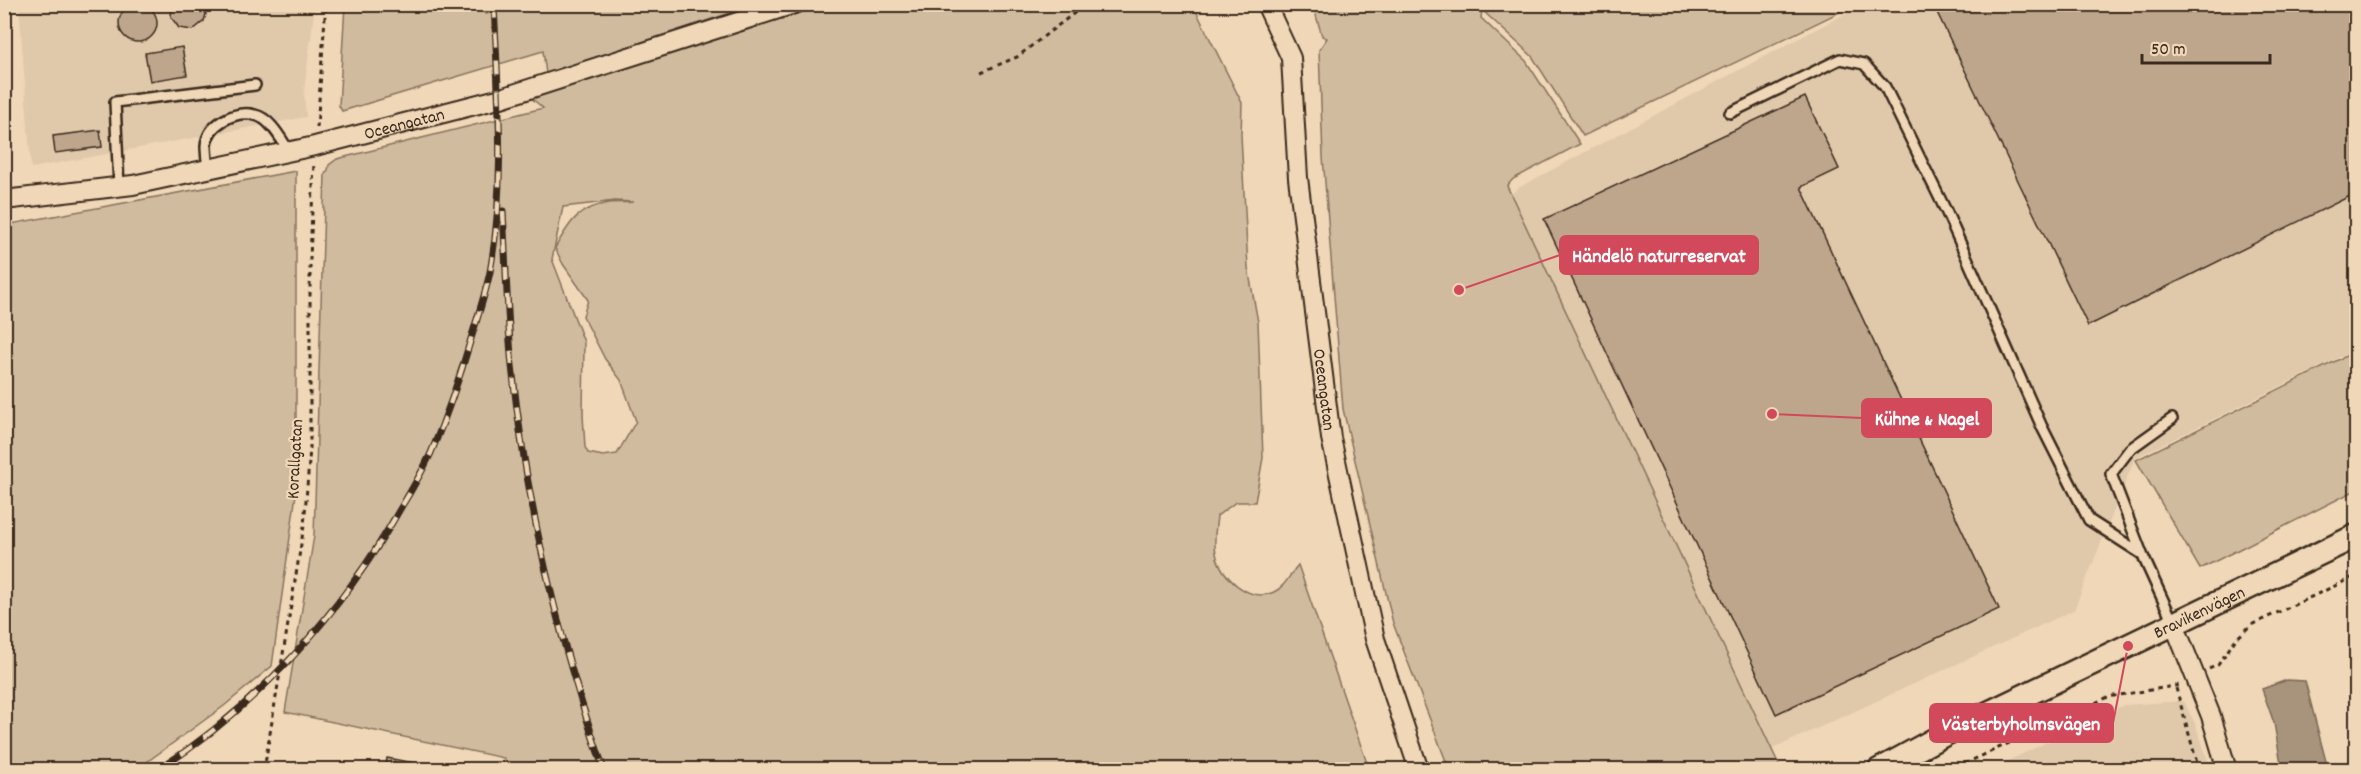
<svg xmlns="http://www.w3.org/2000/svg" width="2361" height="774" font-family="Dekko,sans-serif">
  <style>
    .built { fill: #e0c8aa }
    .green { fill: #d1bb9e; stroke: #86725e; stroke-width: 1.5; fill-rule: evenodd }
    .water { fill: #a8937b; stroke: #7c6956; stroke-width: 1.5 }
    .building { fill: #bda68c; stroke: #3b2a1e; stroke-width: 1.5 }
    .lines { fill: none; stroke-linecap: round; stroke-linejoin: round }
    .service-casing { stroke: #3b2a1e; stroke-width: 14 }
    .minor-casing { stroke: #3b2a1e; stroke-width: 22 }
    .tertiary-casing { stroke: #3b2a1e; stroke-width: 27 }
    .path { stroke: #3b2a1e; stroke-width: 3; stroke-dasharray: 4.5 4.5; stroke-linecap: butt }
    .service { stroke: #efd7b7; stroke-width: 9 }
    .minor { stroke: #efd7b7; stroke-width: 18 }
    .tertiary { stroke: #efd7b7; stroke-width: 22 }
    .rail-casing { stroke: #3b2a1e; stroke-width: 7 }
    .rail { stroke: #efd7b7; stroke-width: 4.5; stroke-dasharray: 14; stroke-linecap: butt }
    .labels { text-anchor: middle; stroke-width: 4.5; stroke-linejoin: round; paint-order: stroke }
    .street-label { font-size: 18px; fill: #3b2a1e; stroke: #efd7b7 }
    .leader { fill: none; stroke: #d1495b; stroke-width: 2 }
    .callout-dot { fill: #d1495b; stroke: #efd7b7; stroke-width: 2 }
    .callout { fill: #d1495b; stroke: #d1495b; stroke-width: 2 }
    .callout-label { font-size: 20px; text-anchor: middle; font-weight: bold; fill: #fff }
  </style>
  <rect width="100%" height="100%" fill="#efd7b7"/>
  <filter id="ink" filterUnits="userSpaceOnUse"><feTurbulence type="fractalNoise" baseFrequency=".0167" numOctaves="2"/><feDisplacementMap in="SourceGraphic" scale="12" xChannelSelector="R" yChannelSelector="G"/><feConvolveMatrix kernelMatrix="1 2 1 2 8 2 1 2 1" color-interpolation-filters="sRGB"/></filter>
  <g filter="url(#ink)">
    <path class="built" d="M19,5h296l-11,86 2,26 -275,51z
      M1848,5h508v344l-221,109 -61,152 -319,147 -266,-545 31,-25 330,-176z
      M2184,701l12,25 15,43h-220l133,-64z"/>
    <path class="green" d="M520,5v-1l234,1 -208,69 -3,-23 -201,60 -3,-5 6,-101h140l1,9z
      M826,5h367l49,98 -1,32 7,133 10,54 5,136 -8,44h-19l-19,14c-1,11 -4,25 -1,37 4,23 33,51 58,39 11,-5 16,-18 24,-27l71,204h-866l1,-11 -219,-46 29,-176 11,-362 3,-4 1,-5 8,-6 206,-51 -14,-12zM615,201l18,1c-7,1 -16,0 -24,1 -32,5 -39,19 -54,45l8,16 25,36 -5,16 22,43 16,21 15,41 -19,33 -14,2 -15,-3 -3,-6 -2,-32 1,-73 -32,-83 11,-52z
      M1313,5h529l2,5 -261,126 -51,-80 -50,-46 -1,8 45,43 54,83 -67,35 -6,7 274,583h-332l-56,-146 -50,-214 -20,-252 -4,-107 8,-12 -5,-2z
      M296,171v323l-24,172 -48,40 -87,63h-132v-544z
      M2356,351v139l-156,79 -64,-109z"/>
    <path class="water" d="M2287,680l18,1 23,88h-46l-8,-46 -12,-34z"/>
    <path class="building" d="M172,4h32l2,10 -2,7 -11,9 -14,-2 -8,-11z
      M1933,4h423v189l-268,133z
      M119 23a19 19 0 1 1 38 0a19 19 0 1 1-38 0Z
      M182,47l5,28 -37,6 -5,-28z
      M1805,97l34,72 -38,18 198,422 -223,105 -232,-495z
      M100,130l2,17 -47,6 -2,-17z
      M387,758l33,6 -1,6h-34z
      M426,765l22,5h-23z"/>
    <g class="lines">
      <defs>
        <path id="service" d="M1730,113l110,-54 24,5 21,23 62,126 95,214 47,93 53,34 31,68
          M208,169c-1,-8 -2,-16 -2,-23 1,-22 29,-36 49,-31 15,3 26,24 34,36
          M119,187l-4,-85 140,-17
          M2142,554l-31,-80 19,-25 42,-30"/>
        <g id="minor">
          <path id="s1" d="M1266,4l25,54 7,120 33,260 44,201 44,131"/>
          <path id="s2" d="M4,200l129,-15 182,-39 183,-47 296,-95"/>
          <path d="M2174,624l37,92 16,54"/>
        </g>
        <g id="tertiary">
          <path id="s3" d="M1879,770l68,-37 409,-197"/>
        </g>
      </defs>
      <use href="#service" class="service-casing"/>
      <use href="#minor" class="minor-casing"/>
      <use href="#tertiary" class="tertiary-casing"/>
      <path class="path" d="M981,72l36,-15 69,-53
        M317,128l9,-124
        M2209,669l9,-4 17,-25 16,-15 105,-49
        M2176,688l23,82
        M264,770l40,-244 6,-78v-189l4,-97
        M1948,770l14,-5 146,-68 72,-12"/>
      <use href="#service" class="service"/>
      <use href="#minor" class="minor"/>
      <use href="#tertiary" class="tertiary"/>
      <defs>
        <path id="rail" d="M503,211c3,52 4,104 9,155 14,137 46,274 92,404
          M158,770c101,-65 184,-158 242,-261 11,-18 22,-37 31,-56 15,-36 28,-73 39,-111 7,-23 15,-47 20,-70 16,-89 8,-178 4,-268"/>
      </defs>
      <use href="#rail" class="rail-casing"/>
      <use href="#rail" class="rail"/>
    </g>
  </g>
  <g class="labels">
    <g class="street-label">
      <text dy="6" stroke="none"><textPath href="#s2" startOffset="408">Oceangatan</textPath></text>
      <text dy="6" stroke="none"><textPath href="#s1" startOffset="393">Oceangatan</textPath></text>
      <text transform="translate(294 459) rotate(-87)" y="6">Korallgatan</text>
      <text dy="6" stroke="none"><textPath href="#s3" startOffset="357">Bravikenvägen</textPath></text>
    </g>
  </g>
  <path class="leader" d="M1459 290L1560 255M1772 414L1862 418M2128 646L2113 723"/>
  <g class="callout-dot">
    <circle cx="1459" cy="290" r="6"/>
    <circle cx="1772" cy="414" r="6"/>
    <circle cx="2128" cy="646" r="6"/>
  </g>
  <g class="callout">
    <rect x="1560" y="236" width="198" height="38" rx="6"/>
    <rect x="1862" y="399" width="129" height="38" rx="6"/>
    <rect x="1930" y="704" width="183" height="38" rx="6"/>
  </g>
  <g class="callout-label">
    <text x="1659" y="262">Händelö naturreservat</text>
    <text x="1927" y="425">Kühne &amp; Nagel</text>
    <text x="2021" y="730">Västerbyholmsvägen</text>
  </g>
  <rect width="2361" height="774" fill="none" stroke="#efd7b7" stroke-width="24"/>
  <rect x="12" y="12" width="2337" height="750" fill="none" stroke="#3b2a1e" stroke-width="2" filter="url(#ink)"/>
  <path d="M2142 54v9h128v-9" fill="none" stroke="#3b2a1e" stroke-width="3"/>
  <text x="2151" y="54" font-size="18" fill="#3b2a1e" stroke="#efd7b7" stroke-width="4.5" paint-order="stroke">50 m</text>
</svg>
